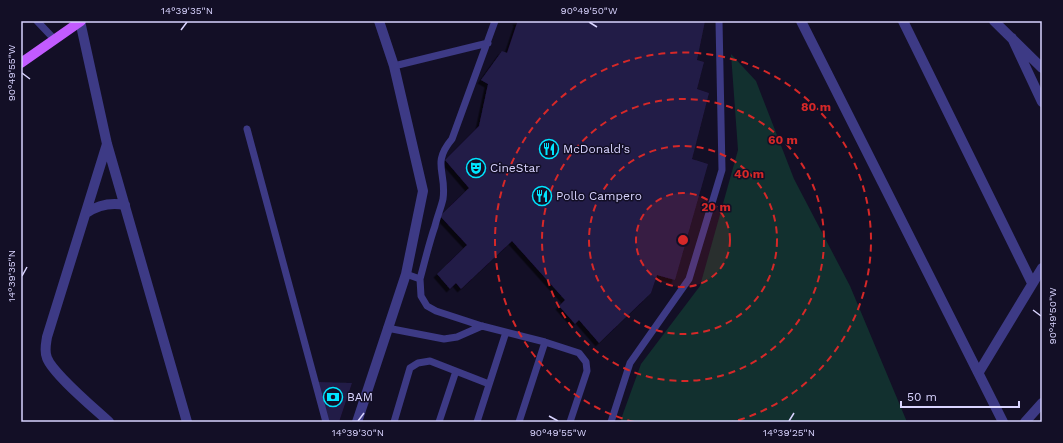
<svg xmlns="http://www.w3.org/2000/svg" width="1063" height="443" font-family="'Work Sans',sans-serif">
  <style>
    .green { fill: #12302f }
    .building { fill: #241b47; filter: url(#shadow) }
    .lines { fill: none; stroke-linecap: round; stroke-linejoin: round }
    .lane { stroke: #3d3a85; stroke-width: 7 }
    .street { stroke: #3d3a85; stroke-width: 10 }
    .primary { stroke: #c25bff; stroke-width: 10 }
    .ticks { fill: none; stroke: #d9d4ff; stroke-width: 1.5 }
    .ring { fill: none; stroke: #d62828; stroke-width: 2; stroke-dasharray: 7 5 }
    .labels { text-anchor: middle; stroke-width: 3; stroke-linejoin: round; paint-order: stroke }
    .poi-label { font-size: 12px; fill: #d9d4ff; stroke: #130f26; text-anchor: start }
    .centre { fill: #d62828; stroke: #130f26; stroke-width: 2 }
    .ring-label { font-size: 12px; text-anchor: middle; font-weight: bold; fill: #d62828; stroke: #130f26; stroke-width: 3; stroke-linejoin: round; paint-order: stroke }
    .neatline { fill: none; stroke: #d9d4ff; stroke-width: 1.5 }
    .ticks-label { font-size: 10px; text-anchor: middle; fill: #d9d4ff }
  </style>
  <defs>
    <filter id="shadow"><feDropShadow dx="-3.5" dy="3.5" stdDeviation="0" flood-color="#0009"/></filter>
  </defs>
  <rect width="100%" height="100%" fill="#130f26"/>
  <path class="green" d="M731,54l25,27 38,98 56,107 57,136h-287l21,-58 59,-78 38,-136z"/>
  <path class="building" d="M516,21h189l-8,39 7,2 -7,27 12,4 -17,66 16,5 -33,116 -18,-5 -6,18 -52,50 -20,-23 -4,4 -16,-18 6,-6 -53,-59 -51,48 -5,-6 -6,6 -13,-15 30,-29 -27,-29 29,-28 -24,-28 34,-34 9,-42 -7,-4 21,-29 5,2 10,-30z
    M318,382l34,1 -13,39h-11z"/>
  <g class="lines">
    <path class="lane" d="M37,21l18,19
      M394,66l94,-23
      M247,129l79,293
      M406,274l14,5 1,17 6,10 9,5 46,15 63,16 34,11 7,9 1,9 -17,51
      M420,279c5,-18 9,-36 15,-53 2,-9 6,-18 8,-27 4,-27 -12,-35 9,-60l43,-118
      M387,328l57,11 13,-2 25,-11
      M394,422l16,-54 8,-5 12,-2 59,23
      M439,422l17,-51
      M477,422l29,-90
      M519,422l26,-80
      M611,422l19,-59 59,-84 33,-109 -3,-149"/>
    <path class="street" d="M80,21l27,123 80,278
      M801,21l202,401
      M903,21l129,262
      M994,21l48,47
      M1012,38l30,64
      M107,144l-60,193c-1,7 -3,14 0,21 6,16 47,50 62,64
      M86,213c12,-8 24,-11 39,-8
      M979,372l63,-104
      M357,422l49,-148 17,-83 -29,-125 -15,-45
      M1025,422l17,-19"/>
    <path class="primary" d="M21,63l60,-42"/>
  </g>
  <path class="ticks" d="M589,22l8,5M181,30l6,-8M22,73l8,6M22,276l5,-9M1033,310l8,6M549,416l9,5M358,421l6,-8M789,421l5,-8"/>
  <circle cx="683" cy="240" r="47" fill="#d62828" fill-opacity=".12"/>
  <g class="ring">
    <circle cx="683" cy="240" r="47"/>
    <circle cx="683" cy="240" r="94"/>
    <circle cx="683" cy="240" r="141"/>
    <path d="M634 422A188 188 0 1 1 732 422"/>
  </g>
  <defs>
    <symbol id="restaurant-ring" viewBox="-11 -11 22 22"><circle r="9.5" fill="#130f26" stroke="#00e5ff" stroke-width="1.5"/><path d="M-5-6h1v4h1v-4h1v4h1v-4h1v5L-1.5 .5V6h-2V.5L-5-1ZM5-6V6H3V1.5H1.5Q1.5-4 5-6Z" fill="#00e5ff"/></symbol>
    <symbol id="theatre-ring" viewBox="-11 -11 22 22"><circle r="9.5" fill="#130f26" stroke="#00e5ff" stroke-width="1.5"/><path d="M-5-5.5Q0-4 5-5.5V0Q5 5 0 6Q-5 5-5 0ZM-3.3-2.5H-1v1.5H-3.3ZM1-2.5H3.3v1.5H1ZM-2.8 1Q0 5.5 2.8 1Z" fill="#00e5ff"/></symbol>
    <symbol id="bank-ring" viewBox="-11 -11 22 22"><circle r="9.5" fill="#130f26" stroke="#00e5ff" stroke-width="1.5"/><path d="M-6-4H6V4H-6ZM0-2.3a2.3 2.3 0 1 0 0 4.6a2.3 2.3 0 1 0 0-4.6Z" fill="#00e5ff"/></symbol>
  </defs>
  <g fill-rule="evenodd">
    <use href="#restaurant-ring" x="538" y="138" width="22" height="22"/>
    <use href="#theatre-ring" x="465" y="157" width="22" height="22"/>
    <use href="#restaurant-ring" x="531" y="185" width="22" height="22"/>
    <use href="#bank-ring" x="322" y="386" width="22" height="22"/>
  </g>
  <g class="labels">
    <g class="poi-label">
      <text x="563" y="153">McDonald's</text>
      <text x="490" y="172">CineStar</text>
      <text x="556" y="200">Pollo Campero</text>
      <text x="347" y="401">BAM</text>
    </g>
  </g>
  <circle cx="683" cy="240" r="6" class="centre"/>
  <g class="ring-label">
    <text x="816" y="111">80 m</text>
    <text x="783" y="144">60 m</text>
    <text x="749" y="178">40 m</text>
    <text x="716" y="211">20 m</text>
  </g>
  <rect width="1063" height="443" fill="none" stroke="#130f26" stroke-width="44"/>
  <path d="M901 401v6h118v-6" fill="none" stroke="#d9d4ff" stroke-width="2"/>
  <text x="907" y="401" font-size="12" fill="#d9d4ff" stroke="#130f26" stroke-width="3" paint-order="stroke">50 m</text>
  <rect x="22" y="22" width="1019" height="399" class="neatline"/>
  <g class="ticks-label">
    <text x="187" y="14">14°39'35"N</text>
    <text x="589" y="14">90°49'50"W</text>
    <text transform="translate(11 73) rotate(-90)" y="4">90°49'55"W</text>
    <text transform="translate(11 276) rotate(-90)" y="4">14°39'35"N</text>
    <text transform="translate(1052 316) rotate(-90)" y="4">90°49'50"W</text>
    <text x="358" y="436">14°39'30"N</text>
    <text x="558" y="436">90°49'55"W</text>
    <text x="789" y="436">14°39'25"N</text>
  </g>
</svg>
